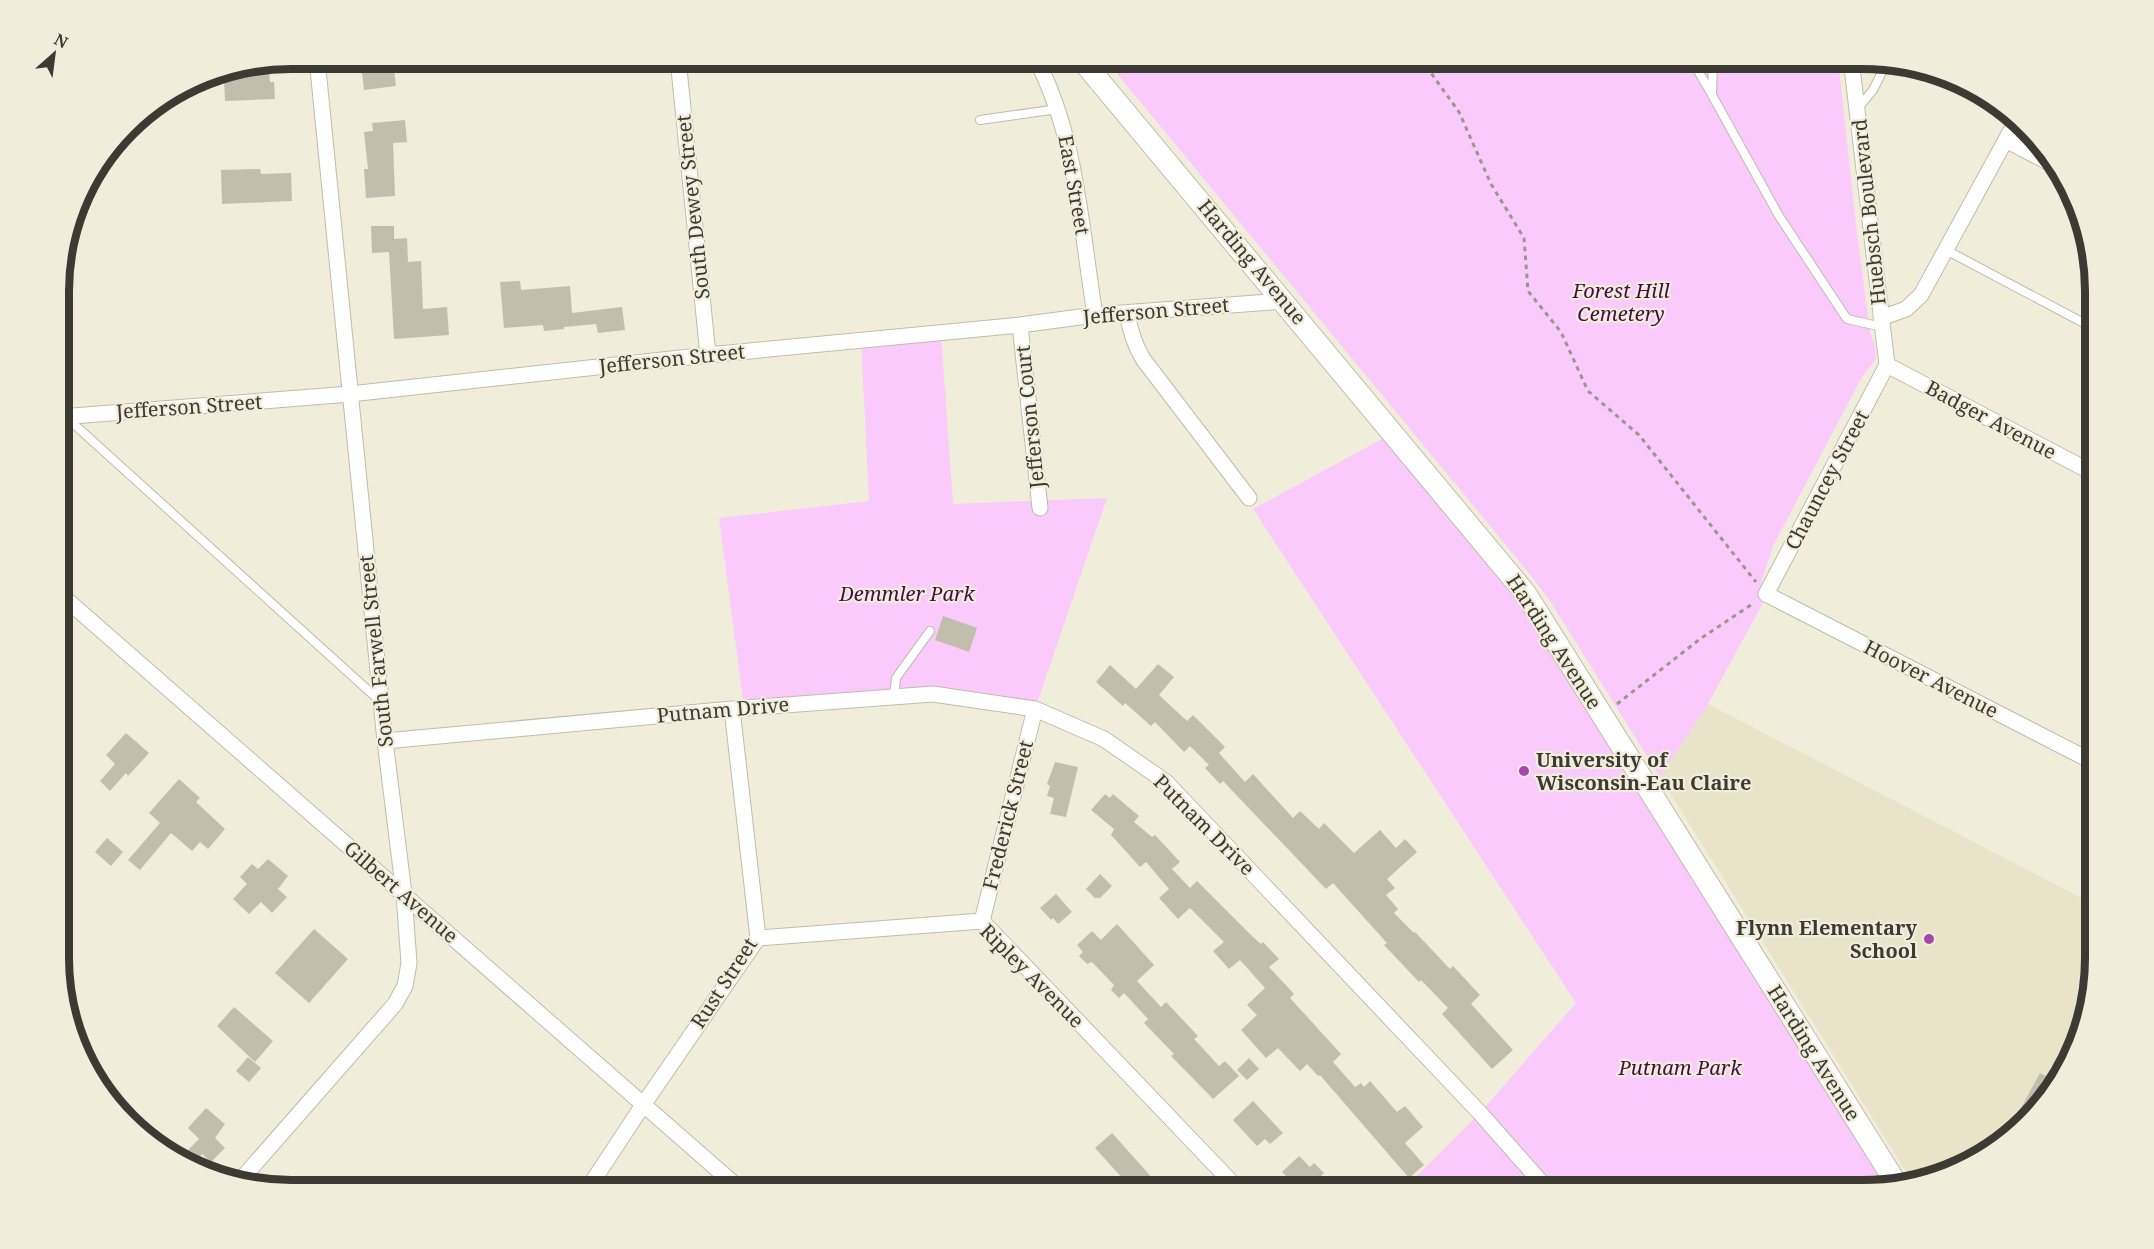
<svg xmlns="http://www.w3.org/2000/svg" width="2154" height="1249" font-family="'Noto Serif',serif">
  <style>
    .built { fill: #e9e3ca }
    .green { fill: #facafc }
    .building { fill: #c2bead }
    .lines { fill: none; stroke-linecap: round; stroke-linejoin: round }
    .lane-casing { stroke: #c0bcab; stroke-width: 10 }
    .street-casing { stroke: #c0bcab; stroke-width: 17 }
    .secondary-casing { stroke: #c0bcab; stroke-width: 23 }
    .path { stroke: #9a978a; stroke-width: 3; stroke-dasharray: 4.5 4.5; stroke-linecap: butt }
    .lane { stroke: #fff; stroke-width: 8 }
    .street { stroke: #fff; stroke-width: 15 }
    .secondary { stroke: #fff; stroke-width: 21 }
    .poi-dot { fill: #a645ad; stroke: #f1eddb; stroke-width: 2 }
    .labels { text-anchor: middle; stroke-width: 4.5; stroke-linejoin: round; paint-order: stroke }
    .street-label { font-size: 20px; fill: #3c3a33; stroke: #f1eddb }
    .park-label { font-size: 20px; font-style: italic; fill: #430c47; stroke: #f1eddb }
    .poi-label { font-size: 20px; font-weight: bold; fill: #3c3a33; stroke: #f1eddb; text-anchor: start }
    .rim { fill: none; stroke: #3c3a33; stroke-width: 8 }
  </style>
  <rect width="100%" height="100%" fill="#f1eddb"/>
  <path class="built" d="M1708,704l387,201v68l-31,101 -72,77 -55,27 -24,5 -253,-406z"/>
  <path class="green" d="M1105,59h733l18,166 14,107 5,14 1,13 -14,18 -89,169 -12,37v8l3,10 -56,103 -48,73 -110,-176 -22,-29z
    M941,333l12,171 154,-6 -72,211 -102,-15 -189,14 -25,-190 150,-17 -8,-161z
    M1393,433l133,161 365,593 -13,3h-475l77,-77 96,-110 -323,-494z"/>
  <path class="building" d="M393,61l3,25 -32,4 -3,-26z
    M269,71l1,11h4l1,17 -50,2 -1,-22 24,-2v-5z
    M405,120l2,22 -14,1 2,53 -29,2 -2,-29h4l-4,-37 9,-1 -1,-8z
    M260,169l1,5 30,-1 1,28 -70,3 -1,-34z
    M371,226h23v13l13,-1 1,24 13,-1 2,48 24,-2 2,28 -55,4 -5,-87 -17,1z
    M520,281l1,9 49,-4 2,27 50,-6 3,23 -27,3 -2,-9 -32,3v2l-20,2 -1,-6 -39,3 -4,-46z
    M943,616l34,12 -8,24 -34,-12z
    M1158,664l16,13 -15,18 28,26 6,-6 32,32 -6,6 26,29 8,-8 40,44 7,-7 19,18 5,-6 30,30 26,-23 16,18 9,-9 12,13 -30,27 8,9 -9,7 12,14 -4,4 20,20 1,-1 35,37 3,-3 27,29 -9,9 42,46 -21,19 -50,-55 6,-6 -27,-28 -2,2 -35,-37 3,-2 -54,-60 -7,6 -103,-108 -3,3 -15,-16 4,-3 -19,-19 -6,6 -29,-30 -4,4 -26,-23 -2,3 -27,-24 14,-17 26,24z
    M126,733l23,20 -21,23 -2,-3 -16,18 -10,-10 15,-17 -9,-9z
    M1055,762l23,5 -12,50 -16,-3 4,-16 -7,-2 3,-10 -3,-2z
    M179,779l21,19 -4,4 29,27 -17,20 -8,-7 -8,9 -21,-18 -31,37 -12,-10 32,-37 -11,-10z
    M1105,794l5,4 3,-4 26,22 -5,6 18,15 3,-2 25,27 -8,7 18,19 7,-7 56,56 8,7 2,-2 16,17 -10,8 25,27 -4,4 51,56 -8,8 22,25 6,-4 3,4 6,-6 27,31 8,-6 18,21 -18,16 19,22 -15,13 -89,-103 -2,1 -11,-12 -7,7 -22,-23 -12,10 -25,-28 16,-15 -10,-10 18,-17 -25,-28 -11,9 -16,-18 11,-9 -34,-34 -12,11 -19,-21 10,-9 -23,-27 -6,5 -29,-32 3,-6 -23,-19z
    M107,838l16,14 -12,14 -16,-14z
    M268,859l20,17 -10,13 9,8 -15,16 -11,-11 -12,12 -16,-15 14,-15 -7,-7 12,-13 6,5z
    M1100,874l12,12 -12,12h-5l-9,-9z
    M1056,894l16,18 -14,12 -5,-6 -2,2 -11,-12z
    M1117,924l37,41 -17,16 24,26 5,-5 32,34 -4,3 25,27 6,-5 14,15 -26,23 -42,-43 3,-2 -30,-31 4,-4 -24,-26 -5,5 -8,-8 3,-5 -22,-23 -5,2 -8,-8 4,-4 -6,-7 15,-14 9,9z
    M314,929l34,30 -39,44 -34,-30z
    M234,1007l39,34 -18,21 -38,-36z
    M248,1057l13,11 -12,14 -13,-11z
    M1249,1058l10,11 -12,11 -10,-10z
    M2040,1073l17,9 -39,42 -4,-3z
    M1253,1101l30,32 -13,11 -5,-5 -8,7 -24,-26z
    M206,1108l19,16 -10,14 10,10 -14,14 -9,-8 -4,5 -10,-9 11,-11 -11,-11z
    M1112,1133l51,57h-30l-38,-42z
    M1299,1156l11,11 4,-4 10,10 -4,4 13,13h-33l-18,-18z"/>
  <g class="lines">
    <defs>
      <path id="lane" d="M1691,59l20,34
        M1713,59l-1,36 67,121 68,103 35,8
        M1858,108l15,-18 14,-28
        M980,120l78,-11
        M1946,250l149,79
        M66,417l314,284
        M894,697l2,-19 34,-47"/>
      <path id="street" d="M678,59l30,296
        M1036,59c41,78 45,170 59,256
        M1851,59l36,306
        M2006,140l53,28
        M1127,313c3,17 7,31 16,46l106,139
        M1881,318l25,-9 15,-14 94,-172
        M1020,325l20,183
        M1887,365l-121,229 329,169
        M1887,365l208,109
        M60,417l290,-23 358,-39 312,-30 75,-10 189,-14
        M60,594l681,596
        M385,741l347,-32 201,-15 102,15 69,30 62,43 314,331 68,77
        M982,921l53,-212
        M758,938l224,-17 257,269
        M238,1183l157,-179 10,-18 4,-23 -5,-69 -19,-153 -68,-682
        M587,1190l56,-85 115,-167 -26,-229"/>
      <path id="secondary" d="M1081,59l445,535 372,592"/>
    </defs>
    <use href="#lane" class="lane-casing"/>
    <use href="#street" class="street-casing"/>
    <use href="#secondary" class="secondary-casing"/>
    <path class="path" d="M1421,59l38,53 32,72 33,54 4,53 33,41 27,59 51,44 117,147
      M1617,704l83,-65 54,-36"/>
    <use href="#lane" class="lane"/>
    <use href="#street" class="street"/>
    <use href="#secondary" class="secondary"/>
  </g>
  <g class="poi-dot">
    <circle cx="1524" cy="771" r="6"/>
    <circle cx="1929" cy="939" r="6"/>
  </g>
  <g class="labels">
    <g class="street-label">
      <text transform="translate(1074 185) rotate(80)" y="7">East Street</text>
      <text transform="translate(693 207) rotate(-96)" y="7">South Dewey Street</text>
      <text transform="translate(1869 212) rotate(-96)" y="7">Huebsch Boulevard</text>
      <text transform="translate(1252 262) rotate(50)" y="7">Harding Avenue</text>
      <text transform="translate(1156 311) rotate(-5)" y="7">Jefferson Street</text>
      <text transform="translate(672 359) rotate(-6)" y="7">Jefferson Street</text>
      <text transform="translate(189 407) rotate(-4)" y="7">Jefferson Street</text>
      <text transform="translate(1030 417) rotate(-96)" y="7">Jefferson Court</text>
      <text transform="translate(1991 420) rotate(28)" y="7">Badger Avenue</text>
      <text transform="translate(1827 480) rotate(-62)" y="7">Chauncey Street</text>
      <text transform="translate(1554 642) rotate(57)" y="7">Harding Avenue</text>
      <text transform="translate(376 651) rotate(-96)" y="7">South Farwell Street</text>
      <text transform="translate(1931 679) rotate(27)" y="7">Hoover Avenue</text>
      <text transform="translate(723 710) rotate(-5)" y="7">Putnam Drive</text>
      <text transform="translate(1008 815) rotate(-76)" y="7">Frederick Street</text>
      <text transform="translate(1204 825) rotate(45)" y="7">Putnam Drive</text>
      <text transform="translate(401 892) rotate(41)" y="7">Gilbert Avenue</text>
      <text transform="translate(1032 976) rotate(45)" y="7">Ripley Avenue</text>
      <text transform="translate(724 983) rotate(-57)" y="7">Rust Street</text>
      <text transform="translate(1814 1053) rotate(58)" y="7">Harding Avenue</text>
    </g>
    <g class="park-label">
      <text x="1621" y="298">Forest Hill<tspan x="1621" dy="23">Cemetery</tspan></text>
      <text x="907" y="601">Demmler Park</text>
      <text x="1680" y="1075">Putnam Park</text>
    </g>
    <g class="poi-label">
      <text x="1536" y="767">University of<tspan x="1536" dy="23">Wisconsin-Eau Claire</tspan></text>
      <text x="1917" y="935" text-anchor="end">Flynn Elementary<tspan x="1917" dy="23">School</tspan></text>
    </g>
  </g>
  <path d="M0 0H2154V1249H0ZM291 69H1863A222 222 0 0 1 2085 291V958A222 222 0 0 1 1863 1180H291A222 222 0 0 1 69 958V291A222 222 0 0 1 291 69Z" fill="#f1eddb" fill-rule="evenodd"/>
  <path class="rim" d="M291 69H1863A222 222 0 0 1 2085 291V958A222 222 0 0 1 1863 1180H291A222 222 0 0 1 69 958V291A222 222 0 0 1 291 69Z"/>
  <g transform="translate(54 54) rotate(28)" stroke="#f1eddb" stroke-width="4.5" paint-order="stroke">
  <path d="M0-4.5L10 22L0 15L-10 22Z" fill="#3c3a33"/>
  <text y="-9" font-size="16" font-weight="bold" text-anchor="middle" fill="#3c3a33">N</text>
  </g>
</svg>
